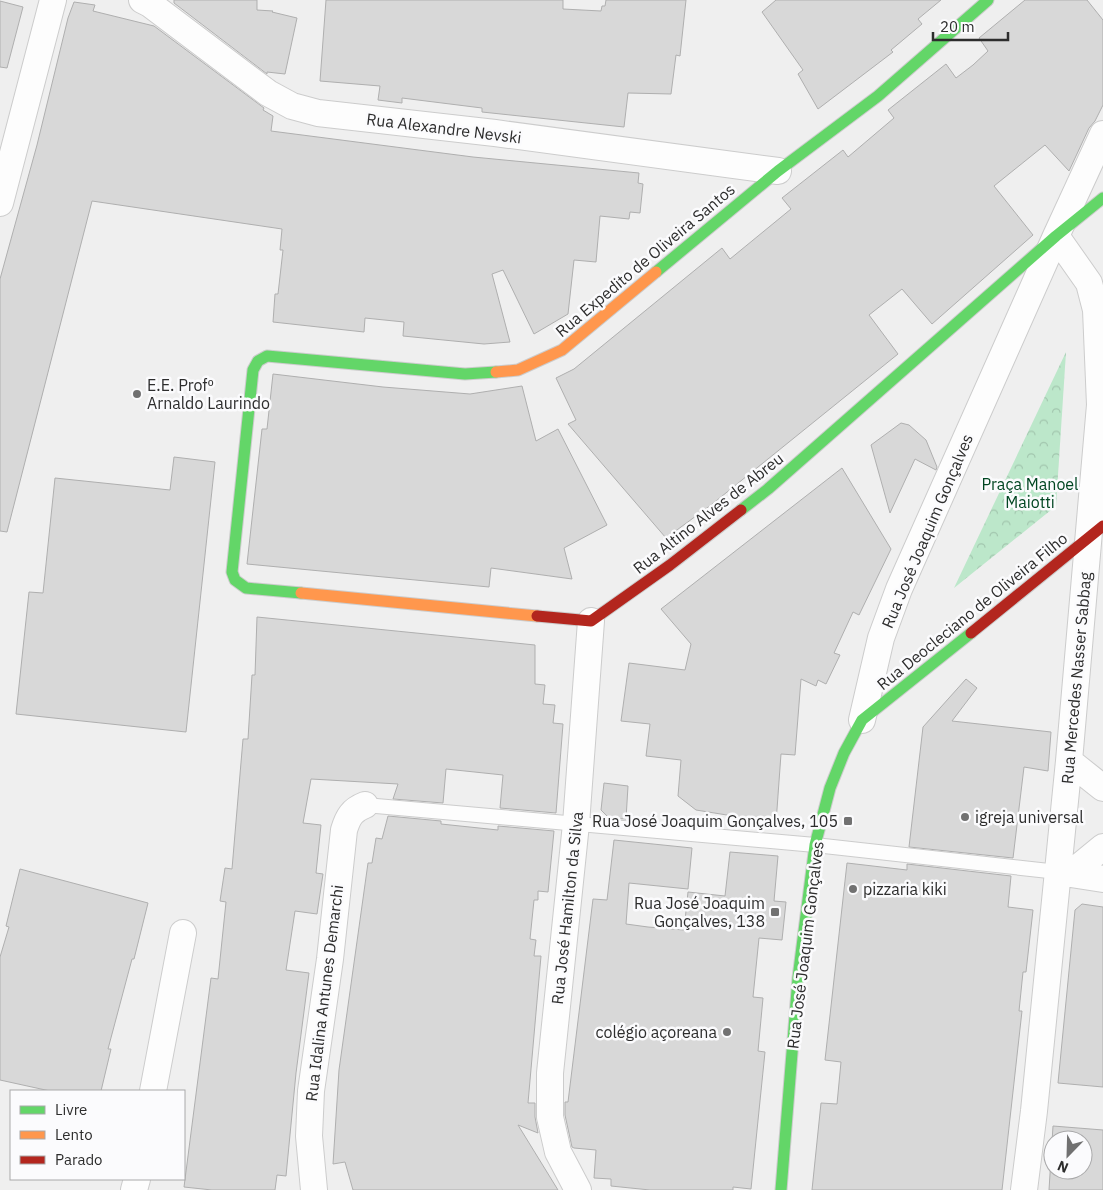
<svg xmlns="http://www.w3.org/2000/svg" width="1103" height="1190" font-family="'IBM Plex Sans',sans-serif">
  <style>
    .park { fill: url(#park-crowns) }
    .building { fill: #d8d8d8; stroke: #afafaf; fill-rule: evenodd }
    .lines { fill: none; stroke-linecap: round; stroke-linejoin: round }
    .lane-casing { stroke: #ccc; stroke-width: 16 }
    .street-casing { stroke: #ccc; stroke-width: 28 }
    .fast-casing { stroke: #ccc; stroke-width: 13 }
    .slow-casing { stroke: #ccc; stroke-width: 13 }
    .jam-casing { stroke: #ccc; stroke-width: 13 }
    .lane { stroke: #fdfdfd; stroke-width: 14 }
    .street { stroke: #fdfdfd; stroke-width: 26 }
    .fast { stroke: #63d668; stroke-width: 11 }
    .slow { stroke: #ff974d; stroke-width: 11 }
    .jam { stroke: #b3261e; stroke-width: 11 }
    .poi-dot { fill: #717171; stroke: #fbfbfd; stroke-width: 2 }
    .labels { text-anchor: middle; stroke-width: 5; stroke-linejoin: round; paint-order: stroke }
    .street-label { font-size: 16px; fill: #2d2d2d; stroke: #fbfbfd }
    .poi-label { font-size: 16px; fill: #2d2d2d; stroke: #fbfbfd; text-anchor: start }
    .park-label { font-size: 16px; fill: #004621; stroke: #fbfbfd }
  </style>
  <defs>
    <pattern id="park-crowns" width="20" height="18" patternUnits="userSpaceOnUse" patternTransform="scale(1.25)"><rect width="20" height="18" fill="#bce7ca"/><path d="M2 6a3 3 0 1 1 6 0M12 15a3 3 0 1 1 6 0" fill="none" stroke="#a2c6ae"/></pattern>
  </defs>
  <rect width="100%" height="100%" fill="#efefef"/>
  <path class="park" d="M1066,352l-10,154 -102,82z"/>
  <path class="building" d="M174,0h83v10l16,1 -1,1 25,6 -12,56 -18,-2v2l-93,-71z
    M326,0h237v9l38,2 1,-5h3l1,-6h80l-6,56 -4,-1 -5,39 -43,-1 -4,34 -142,-15v-4l-80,-10v5l-24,-3 2,-14 -60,-5z
    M776,0h165l-23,19 4,5 -31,26 2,2 -75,57 -20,-35 5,-4 -41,-58z
    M1025,0h62l16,20v85l-8,16 -6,7 -20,43 -24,-26 -51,41 39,49 -101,89 -30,-35 -33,26 29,39 -187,151 -45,33 -98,-114 8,-4 -20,-42 18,-9 148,-121 8,11 61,-50 -9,-11 61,-48 5,7 46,-39 -6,-8 58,-46 10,14 17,-13 15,-14 -9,-13z
    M0,1l23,6 -16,61 -7,-1z
    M74,2l21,3 -2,6 61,15 110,82 -1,2 10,6 -2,15 202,26 166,16 -1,10 5,1 -3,29 -10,-1 -1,7 -29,-3 -4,46 -22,-2 -6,54 -34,20 -31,-64 -11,4 18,68 -26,2 -81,-8 1,-14 -39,-4 -1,14 -91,-10 2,-28h3l5,-44h-3l2,-21 -190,-28 -85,331 -7,-1v-252l37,-134 31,-127z
    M273,374l110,13 87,7 52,-8 14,55 22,-12 49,96 -43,23 8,31 -81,-11 -2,19 -242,-23 15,-135h5z
    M901,423l8,2 17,15 11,27 -1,3 -21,-11 -25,54 -19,-68z
    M174,457l41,5 -29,270 -170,-18 13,-122 14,1 12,-115 115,12z
    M842,468l49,81 -32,66 -6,-3 -19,41 6,2 -14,29 -8,-4 -2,6 -15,-7 -6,76 -14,-1 -5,69 -80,-13 -18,-14 3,-36 -35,-4 4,-32 -29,-3 8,-58 56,7 6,-26 -30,-35z
    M257,617l278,28v39l10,1 -2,19 12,1 -2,18 10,1 -7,89 -56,-5 3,-33 -57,-6 -3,34 -50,-4 5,-15 -87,-5 -8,44 18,2 -5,48 7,1 -6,40 -22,-3 -9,59 23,3 -13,100 -10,103 -9,-1 -2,15h-63l-28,-3 27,-209 7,1 8,-77 -6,-1 5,-33 7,1 11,-130h5l4,-64h3z
    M966,679l11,9 -25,33 99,11 -3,39 -24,-4 -11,91 -104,-11 14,-120z
    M604,783l24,3 -2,33 -17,-1 -8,-8z
    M388,816l53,5v3l57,6v-4l56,5 -6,61 -10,-1v9h-4l-4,39 6,1 -2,16h7l-13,147h7v14l3,16 -20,-8 40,65h-205l-8,-28 -12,2 6,-94 29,-207h4l4,-25 6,1z
    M614,840l78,8 -4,41 -59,-6 -3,41 22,3 36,3 4,-38 37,4 5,-44 48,4 -4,45 12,1 -4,38 -23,-2 -6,59 10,1 -5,53 7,1 -14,137 -18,-2v3h-83l-39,-4v-7l-17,-1 2,-28 -22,-2 -2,-1 -7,-32v-13h3l25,-203 14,1z
    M847,863l60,7v-6l104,12 -3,31 25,3 -7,62h-3l-4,39h3l-20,179h-190l9,-87 16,1 4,-42 -16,-2z
    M20,869l128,34 -14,56h-2l-24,90h3l-10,42h-51l-50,-11v-123l9,-30 -3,-1z
    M1082,904l21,3v180l-45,-4 17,-173z
    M1053,1126l50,4v60h-54zM1053,1140h30v30h-30z"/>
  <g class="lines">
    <defs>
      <path id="lane" d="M365,805l450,40 243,27"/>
      <path id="street" d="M142,0l8,4 118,89 24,13 26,7 177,20 283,38
        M0,203l53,-203
        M862,720l19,-82 18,-49 157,-353 47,-102
        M1069,761l34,27
        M1058,872l45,7
        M1070,874l33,-27
        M153,1091l30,-158
        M134,1190l3,-11
        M314,1190l-5,-54 2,-45 19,-132 14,-129c4,-13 8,-20 21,-25
        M578,1190l-20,-38 -8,-35v-44l26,-249 15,-203
        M1024,1190l10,-79 35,-350 31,-356 -4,-95 -7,-27 -33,-47"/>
      <path id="fast" d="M656,272l122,-101 100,-75 110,-96
        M741,510l27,-21 288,-253 47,-38
        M301,593l-55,-5 -11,-8 -3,-8 21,-202 5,-9 9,-5 198,18 31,-2
        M781,1190l17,-212 17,-133 15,-57 14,-35 18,-33 109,-87"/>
      <path id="slow" d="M496,372l22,-2 44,-20 94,-78
        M301,593l236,23"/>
      <path id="jam" d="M537,616l54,5 79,-56 71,-55
        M971,633l132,-107"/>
    </defs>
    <use href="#lane" class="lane-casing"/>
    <use href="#street" class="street-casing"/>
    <use href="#fast" class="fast-casing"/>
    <use href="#slow" class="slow-casing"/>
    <use href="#jam" class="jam-casing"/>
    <use href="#lane" class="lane"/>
    <use href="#street" class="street"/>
    <use href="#fast" class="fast"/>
    <use href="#slow" class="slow"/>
    <use href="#jam" class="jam"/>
  </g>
  <g class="poi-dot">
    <circle cx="137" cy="394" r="5"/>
    <circle cx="965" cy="817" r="5"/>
    <rect x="843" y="816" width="10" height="10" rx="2.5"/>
    <circle cx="853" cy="889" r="5"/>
    <rect x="770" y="907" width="10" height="10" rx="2.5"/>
    <circle cx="727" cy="1032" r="5"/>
  </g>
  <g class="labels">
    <g class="street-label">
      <text transform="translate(444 128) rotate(7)" y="6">Rua Alexandre Nevski</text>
      <text transform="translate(645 260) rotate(-40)" y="6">Rua Expedito de Oliveira Santos</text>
      <text transform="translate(708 513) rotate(-38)" y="6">Rua Altino Alves de Abreu</text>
      <text transform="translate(927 531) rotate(-67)" y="6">Rua José Joaquim Gonçalves</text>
      <text transform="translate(972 611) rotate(-39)" y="6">Rua Deocleciano de Oliveira Filho</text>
      <text transform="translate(1076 678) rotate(-85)" y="6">Rua Mercedes Nasser Sabbag</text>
      <text transform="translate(567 908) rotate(-84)" y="6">Rua José Hamilton da Silva</text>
      <text transform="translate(805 945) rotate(-83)" y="6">Rua José Joaquim Gonçalves</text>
      <text transform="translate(324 993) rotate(-83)" y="6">Rua Idalina Antunes Demarchi</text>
    </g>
    <g class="poi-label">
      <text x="147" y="391">E.E. Profº<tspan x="147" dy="18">Arnaldo Laurindo</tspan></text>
      <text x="975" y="823">igreja universal</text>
      <text x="838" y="827" text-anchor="end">Rua José Joaquim Gonçalves, 105</text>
      <text x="863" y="895">pizzaria kiki</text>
      <text x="765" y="909" text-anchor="end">Rua José Joaquim<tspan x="765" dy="18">Gonçalves, 138</tspan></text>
      <text x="717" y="1038" text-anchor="end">colégio açoreana</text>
    </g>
    <g class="park-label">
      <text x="1030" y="490">Praça Manoel<tspan x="1030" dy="18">Maiotti</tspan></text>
    </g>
  </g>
  <rect x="10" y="1090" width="175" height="90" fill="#fbfbfd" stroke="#a9a9aa"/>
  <rect x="20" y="1106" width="25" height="8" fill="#63d668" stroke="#a9a9aa"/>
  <text x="55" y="1115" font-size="15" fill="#2d2d2d">Livre</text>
  <rect x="20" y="1131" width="25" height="8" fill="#ff974d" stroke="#a9a9aa"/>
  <text x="55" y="1140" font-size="15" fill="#2d2d2d">Lento</text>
  <rect x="20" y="1156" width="25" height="8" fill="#b3261e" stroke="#a9a9aa"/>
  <text x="55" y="1165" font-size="15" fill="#2d2d2d">Parado</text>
  <g transform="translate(1068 1155) rotate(203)"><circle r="24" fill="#fbfbfd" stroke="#a9a9aa"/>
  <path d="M0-4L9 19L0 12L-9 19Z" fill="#717171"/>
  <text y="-8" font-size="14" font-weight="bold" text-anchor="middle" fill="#2d2d2d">N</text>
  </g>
  <path d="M933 32v8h75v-8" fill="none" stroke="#2d2d2d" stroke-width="2.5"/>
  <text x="940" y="32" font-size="15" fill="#2d2d2d" stroke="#fbfbfd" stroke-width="4" paint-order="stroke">20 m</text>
</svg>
